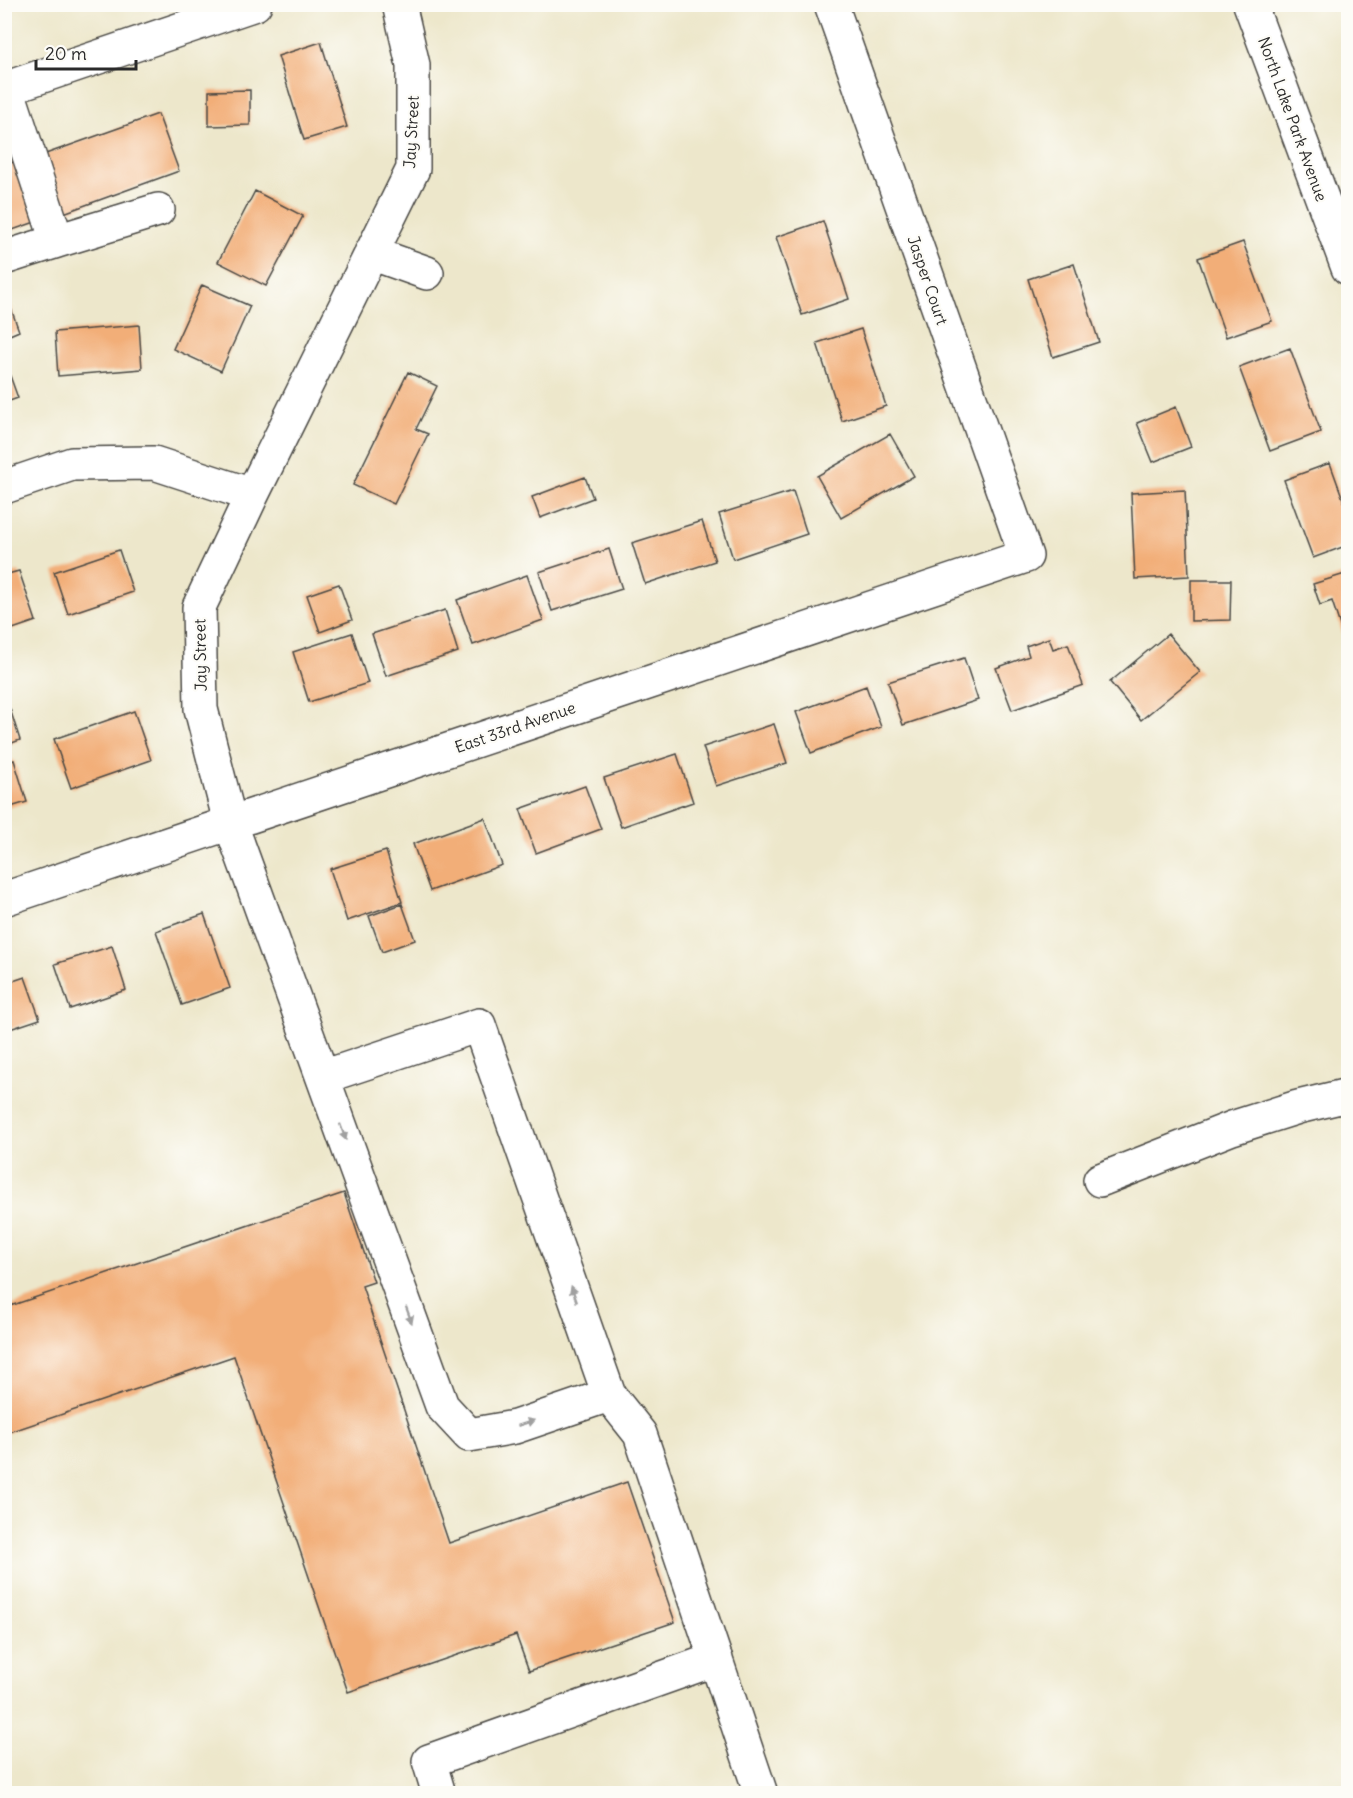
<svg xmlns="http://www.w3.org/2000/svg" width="1353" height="1798" font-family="Delius,sans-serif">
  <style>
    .building { fill: #f2ae78 }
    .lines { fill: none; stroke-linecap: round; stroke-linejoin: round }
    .minor-casing { stroke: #484743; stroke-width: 36 }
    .minor { stroke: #fff; stroke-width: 33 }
    .oneway { fill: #a0a0a0 }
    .labels { text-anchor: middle; stroke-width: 4.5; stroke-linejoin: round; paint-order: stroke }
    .street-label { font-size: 16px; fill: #2b2b2b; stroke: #fdfcf7 }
  </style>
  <rect width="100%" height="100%" fill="#fdfcf7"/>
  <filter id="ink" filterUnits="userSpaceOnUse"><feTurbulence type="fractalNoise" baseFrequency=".0167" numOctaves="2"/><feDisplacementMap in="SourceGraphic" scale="12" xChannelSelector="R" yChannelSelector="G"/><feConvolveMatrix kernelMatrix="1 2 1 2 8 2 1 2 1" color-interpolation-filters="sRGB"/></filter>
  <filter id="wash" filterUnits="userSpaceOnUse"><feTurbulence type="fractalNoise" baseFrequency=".008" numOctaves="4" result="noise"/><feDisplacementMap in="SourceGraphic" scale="24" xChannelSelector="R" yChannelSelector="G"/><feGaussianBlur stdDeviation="1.35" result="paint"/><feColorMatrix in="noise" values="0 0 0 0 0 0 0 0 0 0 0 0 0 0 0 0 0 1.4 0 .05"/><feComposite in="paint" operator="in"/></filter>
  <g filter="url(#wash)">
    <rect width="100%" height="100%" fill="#ede7cb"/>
    <g id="blocks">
      <path class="building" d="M321,42l26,85 -43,13 -26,-84z
        M250,90v35l-41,1v-35z
        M158,114l21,57 -118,43 -21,-58z
        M17,161l21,60 -34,12v-68z
        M255,191l48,25 -37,70 -48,-24z
        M823,221l26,78 -47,16 -26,-78z
        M1243,242l29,79 -46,16 -28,-79z
        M1074,264l25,78 -46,15 -25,-78z
        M202,285l48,21 -29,65 -48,-22z
        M5,297h2l12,34 -14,6z
        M139,325l3,44 -84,7 -3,-44z
        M861,329l25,77 -44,15 -25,-78z
        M1290,348l31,84 -51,19 -31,-84z
        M4,359l14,39 -14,5z
        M408,372l29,14 -21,43 12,5 -34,70 -41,-19z
        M1176,407l15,40 -38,15 -16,-39z
        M890,434l24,42 -73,42 -24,-42z
        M1330,463l18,50v32l-35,13 -29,-78z
        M585,477l8,21 -53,20 -8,-21z
        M1185,490l4,86 -54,3 -4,-86z
        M793,491l14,43 -74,25 -14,-45z
        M702,521l13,40 -70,23 -13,-41z
        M609,549l13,40 -70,22 -13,-39z
        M119,550l14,42 -65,22 -14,-42z
        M19,571l17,50 -32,11v-57z
        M1348,573v77l-16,-49 -12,4 -7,-21z
        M527,575l16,45 -70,25 -16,-45z
        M1191,580h40l-1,40 -39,1z
        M339,584l13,36 -32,12 -13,-37z
        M445,610l13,42 -72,24 -14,-42z
        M352,633l16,50 -59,19 -16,-50z
        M1168,634l32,38 -59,48 -31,-38z
        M1049,638l4,11 15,-5 15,41 -71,25 -16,-42 33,-12 -3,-10z
        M964,658l14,42 -75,25 -15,-43z
        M866,686l15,41 -70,26 -15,-41z
        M10,709l10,31 -16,6v-35z
        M134,711l17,49 -80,28 -17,-49z
        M774,724l13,39 -71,23 -13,-39z
        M677,754l16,48 -72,25 -17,-49z
        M14,760l13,42 -23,7v-46z
        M585,786l16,43 -65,24 -16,-44z
        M485,818l17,47 -72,26 -17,-47z
        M386,851l16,51 -55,19 -17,-52z
        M402,904l13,36 -33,12 -13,-36z
        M204,914l26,74 -48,17 -26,-74z
        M112,946l14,44 -56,19 -15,-45z
        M25,977l15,42 -36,12v-47z
        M344,1193l30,89 -12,4 87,257 178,-61 48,140 -146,49 -13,-36 -168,57 -114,-336 -230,78v-126z"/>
    </g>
  </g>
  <g filter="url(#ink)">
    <use href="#blocks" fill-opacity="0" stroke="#484743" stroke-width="1.5"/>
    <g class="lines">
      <defs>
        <path id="minor" d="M1250,4l98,264
          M4,89l251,-85
          M57,241l101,-31
          M371,253l56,20
          M4,258l53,-17 -50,-153
          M4,487l68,-23 82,-1 98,32
          M4,899l1022,-343 -195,-552
          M323,1077l156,-52 130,370 -94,32 -46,8 -27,-29 -212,-584 -29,-113 -2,-102 53,-112 161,-326v-104l-14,-61
          M1100,1180l132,-52 66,-21 50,-12
          M609,1395l31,39 121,360
          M439,1794l-10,-33 287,-102"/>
      </defs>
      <use href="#minor" class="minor-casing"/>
      <use href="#minor" class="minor"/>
    </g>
    <defs><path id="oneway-solid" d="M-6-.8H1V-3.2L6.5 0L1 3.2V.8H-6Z" transform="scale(1.5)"/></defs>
    <g class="oneway">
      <use href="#oneway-solid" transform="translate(343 1132) rotate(70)"/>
      <use href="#oneway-solid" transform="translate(574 1294) rotate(-109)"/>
      <use href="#oneway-solid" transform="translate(409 1315) rotate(70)"/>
      <use href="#oneway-solid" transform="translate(526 1423) rotate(-19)"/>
    </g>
  </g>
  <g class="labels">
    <g class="street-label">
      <text transform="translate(1293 119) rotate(70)" y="6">North Lake Park Avenue</text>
      <text transform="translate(411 132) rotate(-87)" y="6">Jay Street</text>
      <text transform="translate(928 280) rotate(71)" y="6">Jasper Court</text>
      <text transform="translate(200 655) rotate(-91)" y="6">Jay Street</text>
      <text transform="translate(515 727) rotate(-19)" y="6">East 33rd Avenue</text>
    </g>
  </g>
  <rect width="1353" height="1798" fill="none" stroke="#fdfcf7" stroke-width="24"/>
  <path d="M36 60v9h100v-9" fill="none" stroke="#2b2b2b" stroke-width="3"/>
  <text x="45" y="60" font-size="18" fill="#2b2b2b" stroke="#fdfcf7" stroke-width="4.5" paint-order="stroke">20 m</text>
</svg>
